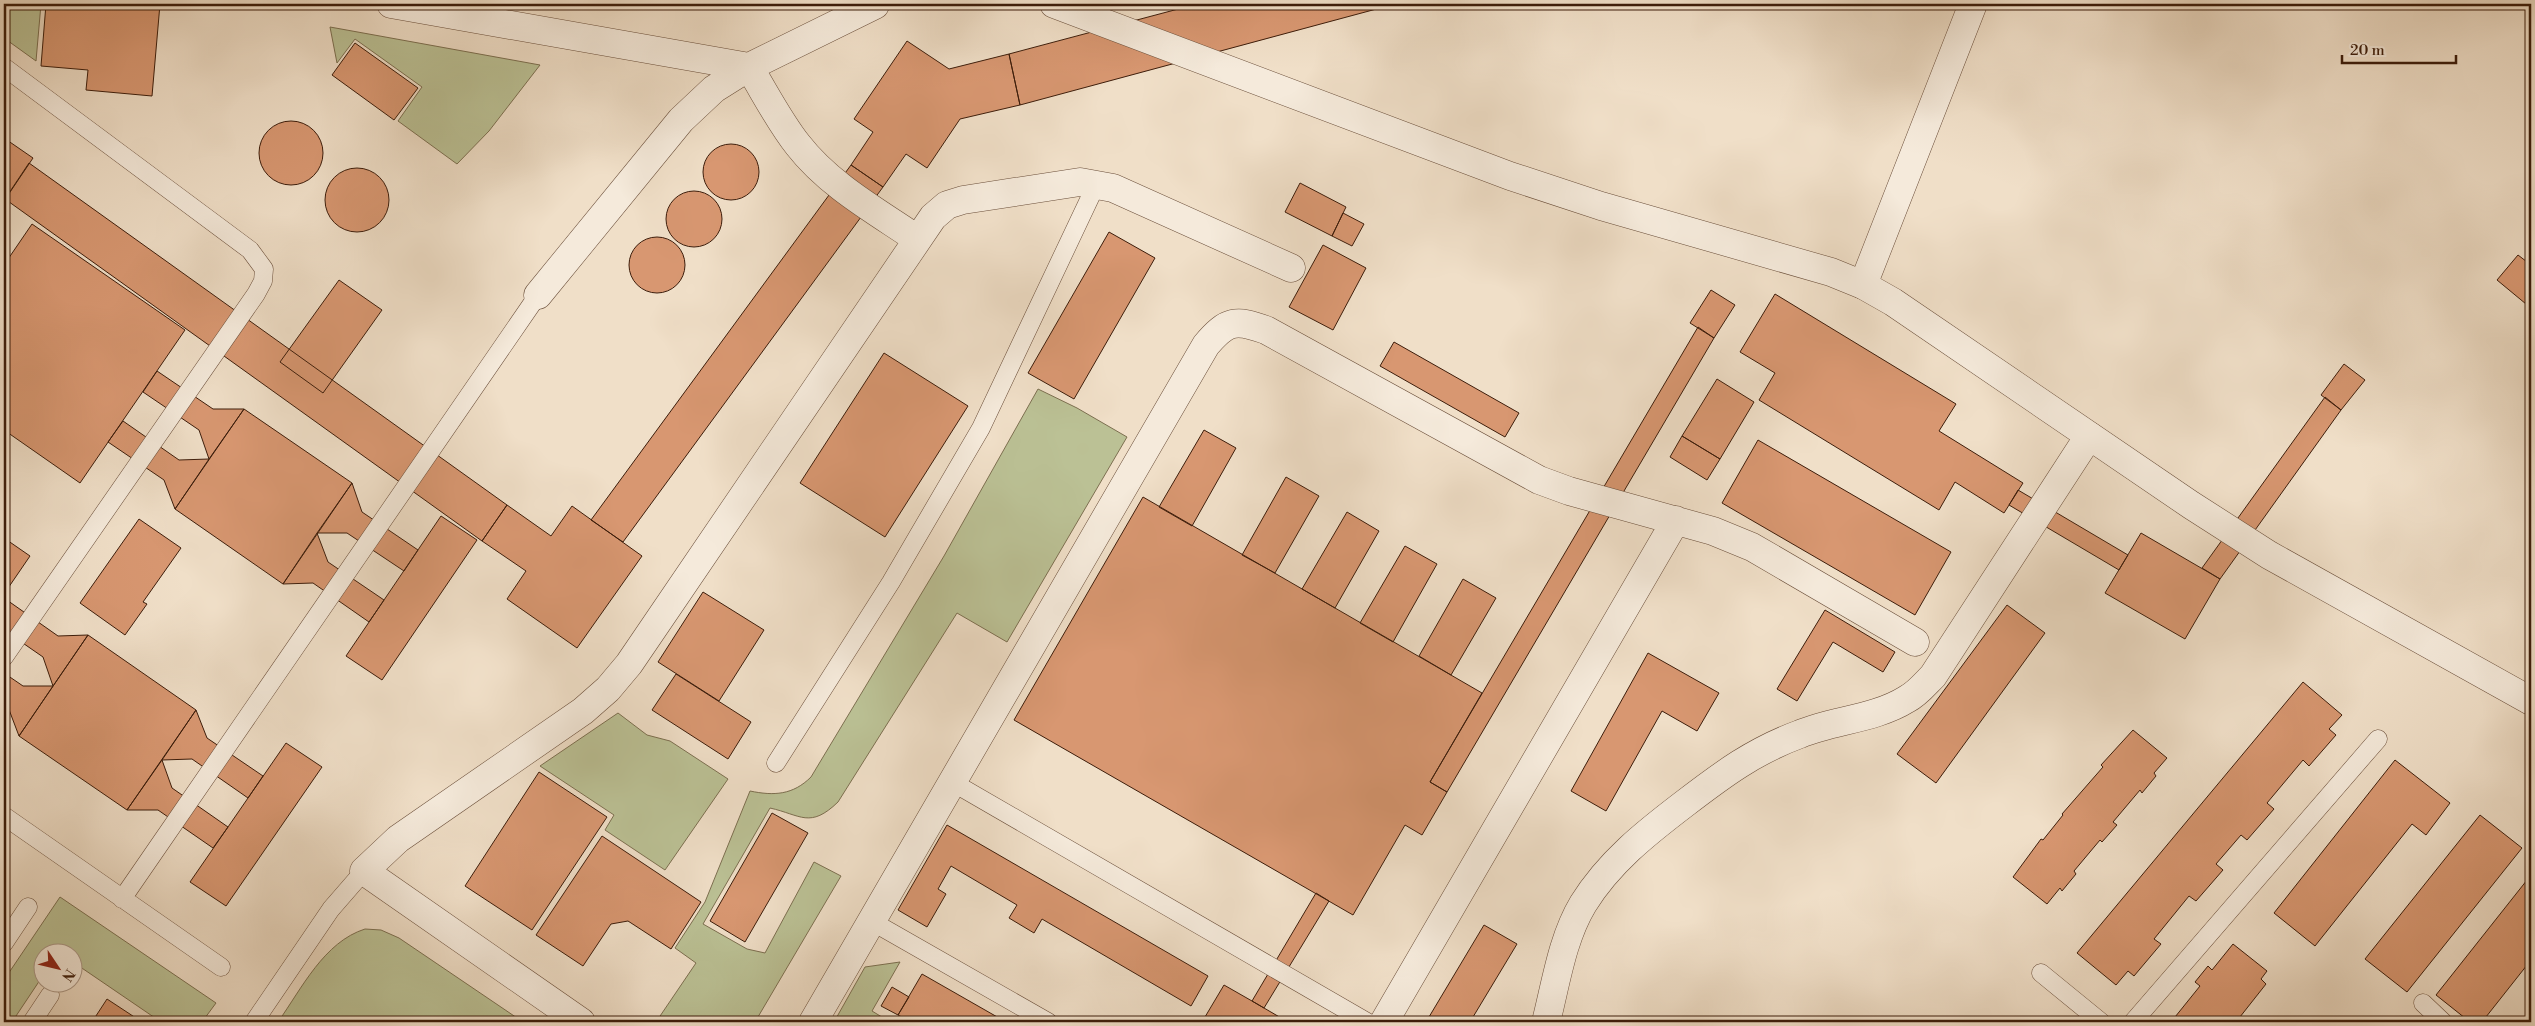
<svg xmlns="http://www.w3.org/2000/svg" width="2535" height="1026" font-family="'Libre Bodoni',serif">
  <style>
    .green { fill: #bbc195; stroke: #7c6f50 }
    .building { fill: #d89771; stroke: #3d1d0b }
    .lines { fill: none; stroke-linecap: round; stroke-linejoin: round }
    .service-casing { stroke: #6a4e3a; stroke-width: 19 }
    .minor-casing { stroke: #6a4e3a; stroke-width: 29 }
    .tertiary-casing { stroke: #6a4e3a; stroke-width: 29 }
    .service { stroke: #f5eadb; stroke-width: 18 }
    .minor { stroke: #f5eadb; stroke-width: 28 }
    .tertiary { stroke: #f5eadb; stroke-width: 28 }
  </style>
  <rect width="100%" height="100%" fill="#f0dfc8"/>
  <filter id="stains"><feTurbulence type="fractalNoise" baseFrequency=".004" numOctaves="4"/><feColorMatrix values="0 0 0 0 .2 0 0 0 0 .09 0 0 0 0 .02 0 0 0 .5 -.17"/></filter>
  <radialGradient id="worn" r=".72"><stop offset=".6" stop-color="#630" stop-opacity="0"/><stop offset="1" stop-color="#630" stop-opacity=".3"/></radialGradient>
  <path class="green" d="M4,4h37l-5,57 -32,-23z
    M330,27l210,38 -51,66 -32,33 -59,-43 24,-34 -67,-48 -18,24z
    M1038,389l39,19 50,29 -120,205 -50,-29 -119,189c-28,27 -37,13 -68,6l-67,116 44,25 18,4 49,-91 27,14 -86,146h-99l40,-59 -21,-15 30,-46 45,-111c24,5 43,4 61,-14l133,-221z
    M618,713l29,22 23,6 58,38 -63,91 -60,-40 9,-15 -74,-49z
    M60,897l156,106 -14,19h-41l-88,-60 -1,-8h-30v23l-30,45h-8v-42z
    M365,929l16,1 18,8 124,84h-245c24,-34 46,-80 87,-93z
    M900,962l-28,49 18,11h-56l31,-55z"/>
  <path class="building" d="M46,4h114l-8,92 -66,-6 2,-20 -47,-4z
    M1197,4h198l-375,101 -11,-51z
    M907,41l42,28 60,-15 11,51 -60,14 -33,49 -21,-14 -23,33 -32,-22 22,-33 -19,-13z
    M355,43l63,45 -24,32 -62,-45z
    M259 153a32 32 0 1 1 64 0a32 32 0 1 1-64 0Z
    M4,138l29,20 -29,43z
    M703 172a28 28 0 1 1 56 0a28 28 0 1 1-56 0Z
    M29,163l478,342 -25,36 -477,-342z
    M851,165l32,22 -260,355 -32,-22z
    M325 200a32 32 0 1 1 64 0a32 32 0 1 1-64 0Z
    M1300,183l46,24 -14,29 -47,-24z
    M666 219a28 28 0 1 1 56 0a28 28 0 1 1-56 0Z
    M1343,213l21,11 -12,22 -20,-10z
    M32,224l153,106 -105,153 -76,-53v-165z
    M1109,232l46,26 -81,141 -46,-26z
    M629 265a28 28 0 1 1 56 0a28 28 0 1 1-56 0Z
    M1323,245l43,23 -33,62 -44,-23z
    M2518,255l13,10v32l-5,7 -29,-24z
    M339,280l43,30 -59,83 -43,-31z
    M1711,290l24,15 -21,33 -24,-15z
    M1775,294l181,110 -17,27 84,52 -19,30 -49,-31 -16,28 -180,-110 16,-27 -35,-21z
    M1698,327l16,11 -267,454 -17,-10z
    M1394,342l125,71 -14,24 -125,-71z
    M884,353l84,53 -83,131 -85,-54z
    M2344,364l21,16 -24,30 -20,-15z
    M157,371l56,38h31l-35,50 -10,-29 -56,-38z
    M1717,379l37,23 -34,57 -38,-23z
    M2325,397l16,13 -121,169 -18,-11z
    M244,409l108,74 -69,101 -108,-75z
    M123,421l56,39 30,-1 -34,50 -11,-29 -56,-38z
    M1204,430l32,18 -44,78 -33,-19z
    M1682,436l38,23 -13,21 -37,-23z
    M1758,440l193,112 -36,63 -193,-112z
    M1286,477l33,19 -44,77 -33,-18z
    M352,483l10,29 56,38 -14,21 -57,-38h-30z
    M2018,490l110,65 -9,15 -110,-65z
    M1143,497l339,196 -52,89 17,10 -25,43 -17,-10 -52,90 -339,-195z
    M507,505l44,31 21,-30 70,50 -65,92 -70,-49 19,-28 -44,-30z
    M1347,512l32,19 -44,77 -33,-19z
    M441,516l36,24 -95,140 -36,-24z
    M139,519l42,29 -38,54 4,2 -22,31 -45,-32z
    M317,533l11,29 56,38 -15,22 -56,-39 -30,1z
    M2141,533l79,46 -35,60 -80,-46z
    M4,538l26,18 -26,38z
    M1405,546l32,18 -44,78 -33,-19z
    M1463,579l33,19 -45,77 -32,-19z
    M703,592l61,38 -45,71 -61,-39z
    M4,598l54,38 30,-1 -35,51 -10,-29 -39,-27z
    M2007,605l38,28 -109,150 -39,-29z
    M1825,610l70,42 -12,20 -50,-30 -36,59 -20,-12z
    M88,635l108,75 -69,100 -108,-74z
    M1648,653l71,40 -22,38 -35,-20 -56,100 -35,-20z
    M4,673l19,13h30l-34,50 -11,-29 -4,-3z
    M676,674l75,48 -23,37 -76,-49z
    M2303,682l39,33 -13,14 7,6 -27,31 -6,-6 -36,43 7,6 -27,31 -6,-5 -25,29 7,6 -27,31 -7,-5 -35,43 7,5 -27,32 -6,-5 -12,14 -39,-32z
    M196,710l11,28 56,38 -15,22 -56,-39 -30,1z
    M2133,730l34,28 -13,15 2,3 -14,17 -2,-3 -27,32 4,3 -15,17 -2,-2 -26,31 2,3 -14,17 -2,-3 -13,16 -34,-27 28,-38 2,1 20,-25 -1,-1 41,-47 -2,-2z
    M286,743l36,24 -96,139 -36,-24z
    M162,760l10,28 56,39 -15,21 -55,-38h-31z
    M2395,760l55,43 -24,32 -14,-11 -97,122 -41,-33z
    M539,772l68,45 -75,113 -67,-44z
    M772,813l36,20 -63,109 -35,-21z
    M2480,815l42,33 -115,144 -42,-33z
    M947,825l261,151 -17,30 -149,-87 -8,14 -25,-15 8,-13 -66,-39 -13,23 8,5 -19,33 -29,-17z
    M602,836l99,66 -30,47 -43,-28 -17,3 -28,42 -47,-31z
    M2531,875v85l-49,62h-12l-34,-27z
    M1316,893l13,8 -65,107 -12,-7z
    M1484,925l33,19 -47,78h-44z
    M2233,944l34,27 -6,8 5,5 -30,38h-65l29,-36 -5,-4 13,-16 4,4z
    M922,974l84,48h-95l-13,-7z
    M1224,985l28,16 36,21h-86z
    M892,987l17,10 -11,18 -17,-9z
    M107,999l35,23h-50z"/>
  <g class="lines">
    <defs>
      <path id="service" d="M4,67l246,183 14,19 -1,12 -7,13 -252,363
        M776,763l115,-181 90,-154 115,-243
        M952,782l415,240
        M4,816l217,151
        M122,899l416,-604
        M871,921l177,101
        M4,943l24,-36
        M2041,973l60,49
        M2423,1003l20,19
        M32,1022l18,-27
        M254,1022l77,-113 33,-38
        M2133,1022l245,-283"/>
      <path id="minor" d="M391,4l358,63c16,26 30,54 49,78 31,40 78,66 119,94
        M1863,285l110,-281
        M538,295l143,-175 33,-31 35,-22 126,-62
        M581,1022l-217,-151 34,-32 185,-128 25,-22 21,-25 304,-447 14,-12 16,-5 117,-18 33,6 178,80
        M813,1022l393,-677c21,-25 30,-26 60,-15l273,150 30,11 144,40 39,16 163,95
        M1384,1022l292,-502
        M1546,1022c10,-39 16,-83 37,-118 26,-42 63,-71 101,-100 39,-30 70,-53 116,-70 34,-14 75,-15 107,-35 10,-5 18,-15 26,-23l156,-240"/>
      <path id="tertiary" d="M1054,4l456,172 91,30 230,66 32,13 30,17 298,203 78,50 262,146"/>
    </defs>
    <use href="#service" class="service-casing"/>
    <use href="#minor" class="minor-casing"/>
    <use href="#tertiary" class="tertiary-casing"/>
    <use href="#service" class="service"/>
    <use href="#minor" class="minor"/>
    <use href="#tertiary" class="tertiary"/>
  </g>
  <rect width="2535" height="1026" fill="none" stroke="#f0dfc8" stroke-width="20"/>
  <rect x="5" y="5" width="2525" height="1016" fill="none" stroke="#3d1d0b" stroke-width="2.5"/>
  <rect x="10" y="10" width="2515" height="1006" fill="none" stroke="#3d1d0b"/>
  <g transform="translate(58 968) rotate(125)"><circle r="24" fill="#f5eadb" stroke="#ab9888"/>
  <path d="M0-4L9 19L0 12L-9 19Z" fill="#8f2418"/>
  <text y="-8" font-size="14" font-weight="bold" text-anchor="middle" fill="#3d1d0b">N</text>
  </g>
  <path d="M2342 55v8h114v-8" fill="none" stroke="#3d1d0b" stroke-width="2.5"/>
  <text x="2350" y="55" font-size="15" fill="#3d1d0b" stroke="#f5eadb" stroke-width="4" paint-order="stroke">20 m</text>
  <rect width="100%" height="100%" filter="url(#stains)"/>
  <rect width="100%" height="100%" fill="url(#worn)"/>
</svg>
